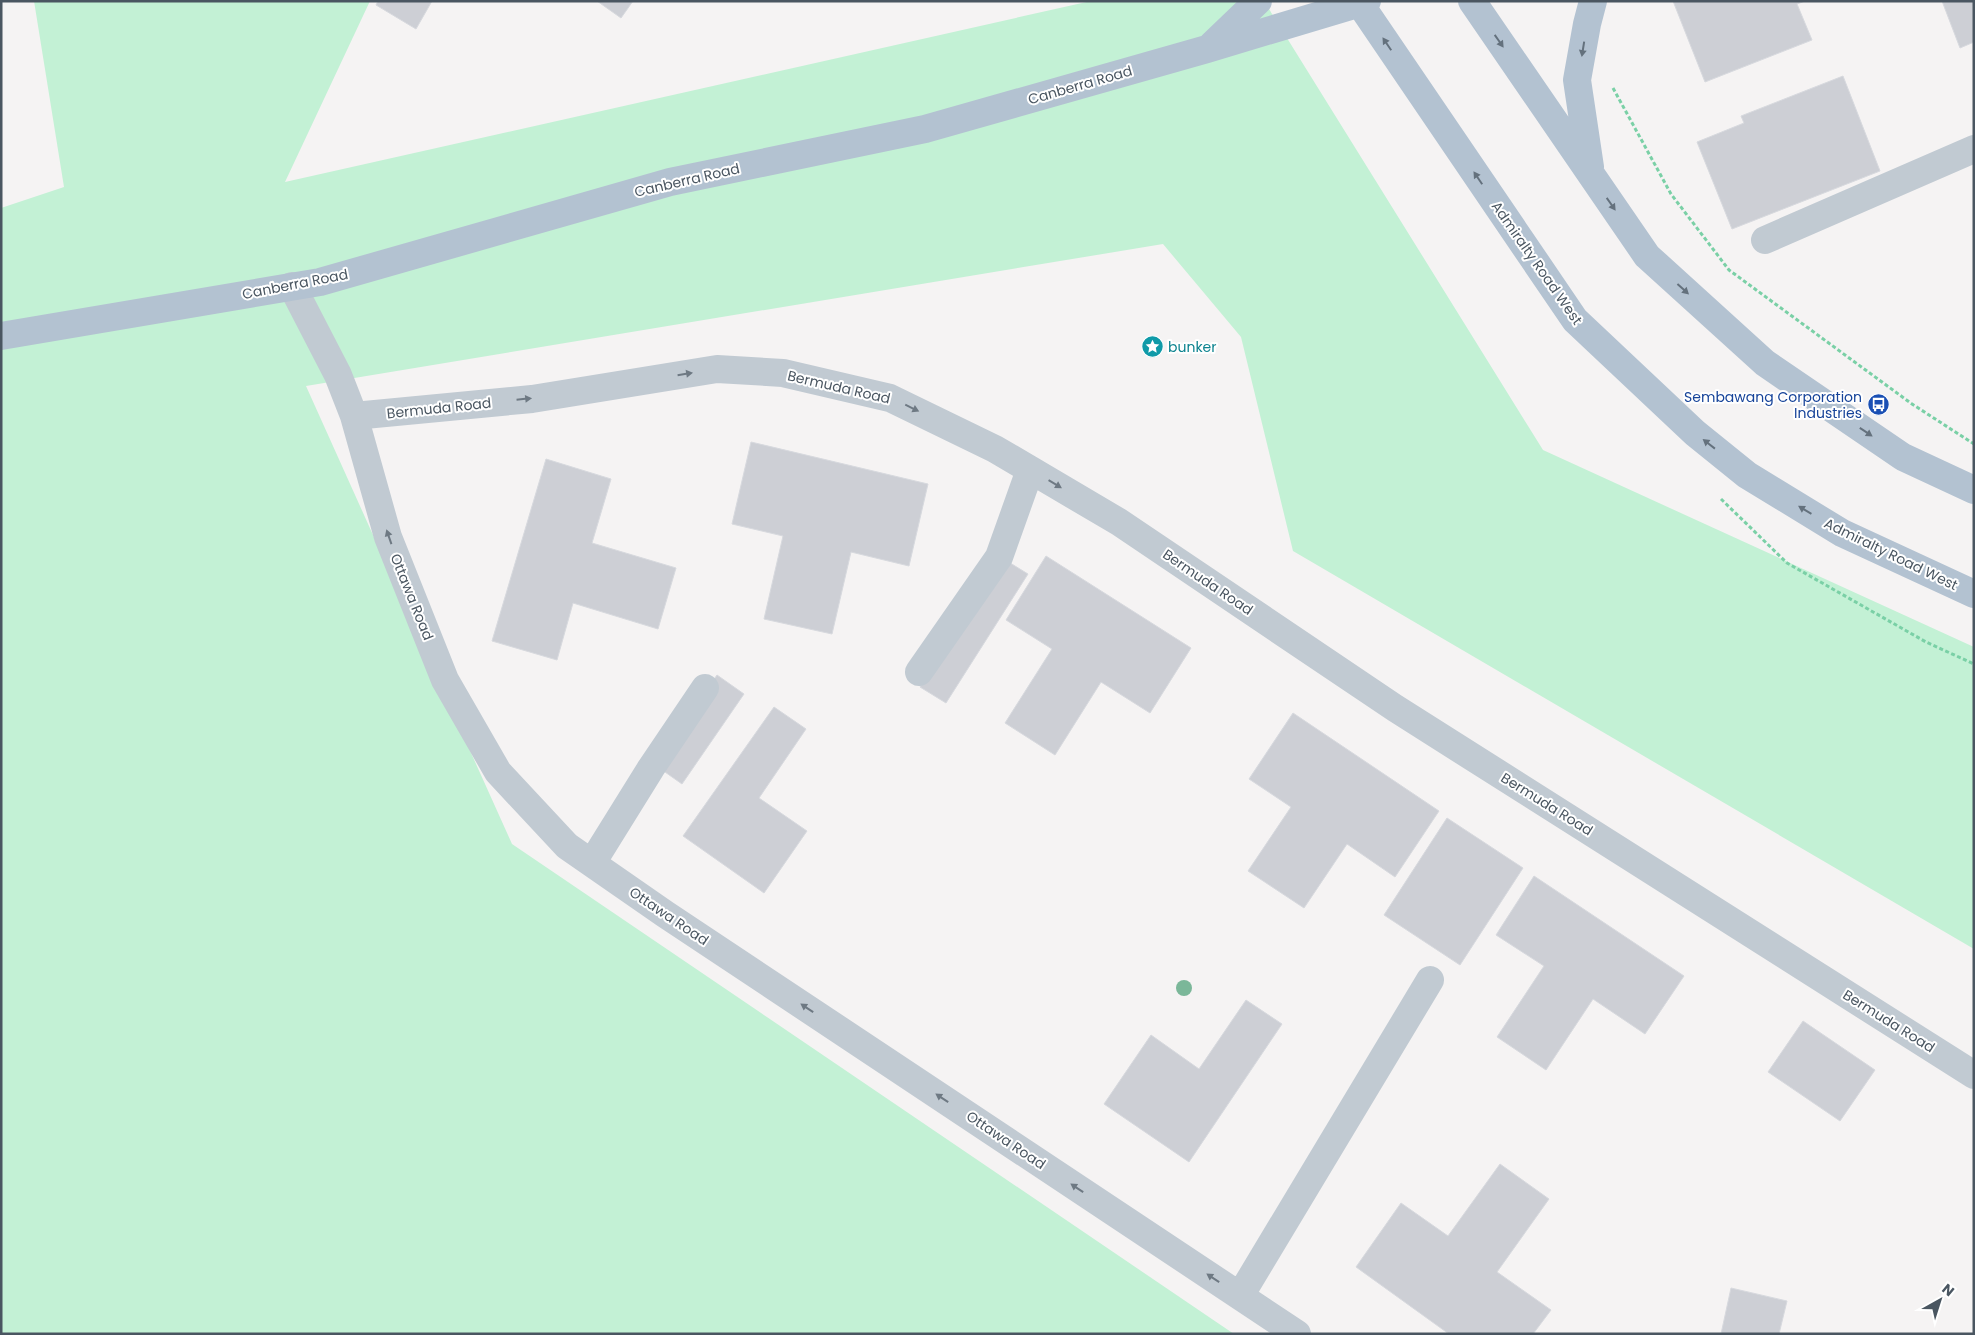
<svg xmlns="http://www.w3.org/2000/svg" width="1975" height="1335" font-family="Poppins,sans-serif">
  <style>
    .green { fill: #c3f1d5 }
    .building { fill: #cdcfd5; stroke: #d7d9de }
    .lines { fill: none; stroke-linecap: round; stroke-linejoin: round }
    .path { stroke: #7ad0a6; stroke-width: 3; stroke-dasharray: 4 2.5; stroke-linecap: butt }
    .minor { stroke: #c1cad2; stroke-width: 28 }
    .major { stroke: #b3c2d1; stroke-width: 28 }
    .tree { fill: #7bb799 }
    .oneway { fill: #64717d }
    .oneway2 { fill: #6e7983 }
    .labels { text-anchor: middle; stroke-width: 4; stroke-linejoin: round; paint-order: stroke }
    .street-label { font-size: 14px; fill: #4a5661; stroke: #fff }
    .culture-label { font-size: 14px; fill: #0d838f; stroke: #fff; text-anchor: start }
    .transit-label { font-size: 14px; fill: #164399; stroke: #fff; text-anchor: end }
  </style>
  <rect width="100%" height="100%" fill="#f5f3f3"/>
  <path class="green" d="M34,1h336l-85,181 806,-181h173l279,449 431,197v302l-681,-398 -52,-214 -78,-93 -857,142 206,458 722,490h-1233v-1126l63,-21z"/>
  <path class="building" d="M378,1h54l-16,28 -40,-24z
    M597,1h36l-12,17z
    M1673,1h132l-8,3 15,36 -107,42z
    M1942,1h32v41l-14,6z
    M1843,76l37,95 -148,58 -35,-87 47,-19 -3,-7z
    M751,442l177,42 -19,82 -58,-14 -19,82 -68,-15 19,-83 -51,-12z
    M546,459l65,20 -19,64 84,25 -18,61 -85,-26 -16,57 -65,-19z
    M1046,556l145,92 -41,65 -49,-31 -46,73 -50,-32 47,-74 -46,-29z
    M1002,558l26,16 -82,129 -26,-16z
    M717,675l27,19 -62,90 -27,-19z
    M774,707l32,22 -47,69 48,33 -43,62 -81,-57z
    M1293,713l146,98 -44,66 -48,-33 -43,64 -56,-37 43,-64 -42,-28z
    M1447,818l76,50 -63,97 -76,-50z
    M1534,876l150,100 -39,58 -52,-35 -47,71 -49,-33 47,-71 -48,-31z
    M1246,1000l36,24 -93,138 -85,-58 47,-69 48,34z
    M1803,1021l72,49 -35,51 -72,-49z
    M1500,1164l49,35 -52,73 54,38 -18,24h-84l-93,-67 45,-64 47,33z
    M1731,1288l56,13 -8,33h-58z"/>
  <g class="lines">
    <path class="path" d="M1613,88l58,106 58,76 183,134 62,40
      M1721,499l66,64 139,79 48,22"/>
    <path class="minor" d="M1765,240l209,-91
      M292,286l46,89 16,41 34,121 57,143 53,92 69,74 98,68 632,420
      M354,416l178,-17 185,-30 66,4 107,25 105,51 124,73 276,186 579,367
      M919,672l80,-115 31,-87
      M592,863l59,-95 54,-80
      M1240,1296l190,-316"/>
    <path class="major" d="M1358,1l217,319 120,113 52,42 95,58 132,61
      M1472,1l175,255 118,107 138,94 71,33
      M1212,45l46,-44
      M1590,167l-13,-87 10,-56 6,-23
      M1,336l319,-54 350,-100 255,-53 282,-80 160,-48"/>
  </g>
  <circle class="tree" cx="1184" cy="988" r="8"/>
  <defs><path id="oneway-solid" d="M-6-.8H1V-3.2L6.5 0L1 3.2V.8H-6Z" transform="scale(1.25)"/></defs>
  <g class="oneway">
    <use href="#oneway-solid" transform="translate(1499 41) rotate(55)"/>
    <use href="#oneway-solid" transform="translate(1387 44) rotate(-124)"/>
    <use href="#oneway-solid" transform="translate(1583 49) rotate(99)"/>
    <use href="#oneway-solid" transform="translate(1478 178) rotate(-124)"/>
    <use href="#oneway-solid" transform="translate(1611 204) rotate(55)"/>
    <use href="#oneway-solid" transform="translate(1683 289) rotate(42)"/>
    <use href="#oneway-solid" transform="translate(1866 432) rotate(34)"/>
    <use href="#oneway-solid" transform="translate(1709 444) rotate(-142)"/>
    <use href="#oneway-solid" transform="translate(1805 510) rotate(-149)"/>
  </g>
  <g class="oneway2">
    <use href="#oneway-solid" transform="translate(685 374) rotate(-9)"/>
    <use href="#oneway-solid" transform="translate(524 399) rotate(-6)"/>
    <use href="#oneway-solid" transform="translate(912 408) rotate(26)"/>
    <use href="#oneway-solid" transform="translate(1055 484) rotate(31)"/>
    <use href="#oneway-solid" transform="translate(389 537) rotate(-109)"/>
    <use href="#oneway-solid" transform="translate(807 1008) rotate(-146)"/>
    <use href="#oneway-solid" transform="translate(942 1098) rotate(-146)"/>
    <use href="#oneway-solid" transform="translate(1077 1188) rotate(-146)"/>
    <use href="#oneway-solid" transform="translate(1213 1278) rotate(-146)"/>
  </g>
  <defs>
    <symbol id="sight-disc" viewBox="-11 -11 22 22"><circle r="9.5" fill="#0f9aa8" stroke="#fff"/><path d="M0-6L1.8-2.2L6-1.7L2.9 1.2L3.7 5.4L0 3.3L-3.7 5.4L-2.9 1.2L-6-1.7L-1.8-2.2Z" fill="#fff"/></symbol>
    <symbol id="bus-disc" viewBox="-11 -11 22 22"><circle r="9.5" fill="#1a4fb4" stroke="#fff"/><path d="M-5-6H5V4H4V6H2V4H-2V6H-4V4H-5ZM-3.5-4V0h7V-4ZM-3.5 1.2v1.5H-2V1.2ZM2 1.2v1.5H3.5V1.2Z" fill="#fff"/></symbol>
  </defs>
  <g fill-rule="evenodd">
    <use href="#sight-disc" x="1140" y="334" width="25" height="25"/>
    <use href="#bus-disc" x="1866" y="392" width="25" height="25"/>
  </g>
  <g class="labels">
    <g class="street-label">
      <text transform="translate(1080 85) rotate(-16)" y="5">Canberra Road</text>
      <text transform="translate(687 180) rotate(-13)" y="5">Canberra Road</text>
      <text transform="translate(1537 263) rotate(55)" y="5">Admiralty Road West</text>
      <text transform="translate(295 284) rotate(-11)" y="5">Canberra Road</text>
      <text transform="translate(839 387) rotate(13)" y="5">Bermuda Road</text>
      <text transform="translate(439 408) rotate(-6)" y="5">Bermuda Road</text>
      <text transform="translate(1891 554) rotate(26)" y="5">Admiralty Road West</text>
      <text transform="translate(1208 582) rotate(34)" y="5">Bermuda Road</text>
      <text transform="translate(412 597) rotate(68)" y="5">Ottawa Road</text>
      <text transform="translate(1547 804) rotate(32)" y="5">Bermuda Road</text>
      <text transform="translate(669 916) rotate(34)" y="5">Ottawa Road</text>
      <text transform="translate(1889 1021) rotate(32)" y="5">Bermuda Road</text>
      <text transform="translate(1006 1140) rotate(34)" y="5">Ottawa Road</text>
    </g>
    <g class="culture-label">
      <text x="1168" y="352">bunker</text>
    </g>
    <g class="transit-label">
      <text x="1862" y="402">Sembawang Corporation<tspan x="1862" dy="16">Industries</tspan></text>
    </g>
  </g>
  <rect width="1975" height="1335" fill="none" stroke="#4a5661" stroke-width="5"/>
  <g transform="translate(1940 1300) rotate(39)" stroke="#ffffff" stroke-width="4" paint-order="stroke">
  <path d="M0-4L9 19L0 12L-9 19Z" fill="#4a5661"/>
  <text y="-8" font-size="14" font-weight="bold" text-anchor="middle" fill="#4a5661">N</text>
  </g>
</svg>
